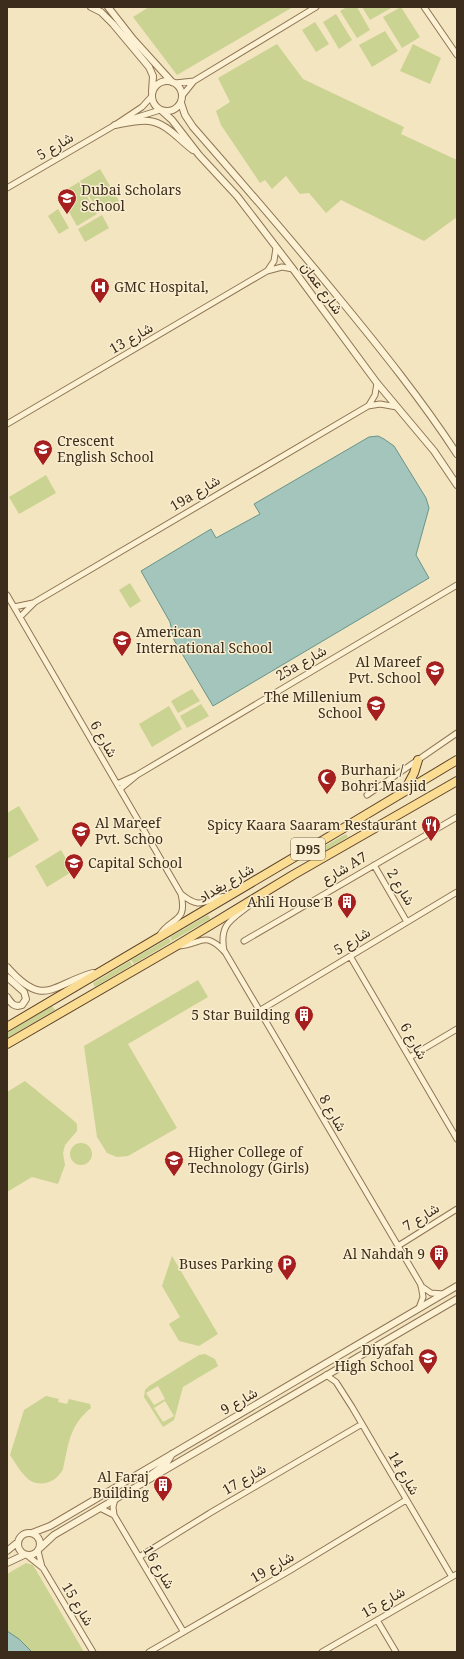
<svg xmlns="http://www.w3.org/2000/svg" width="464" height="1659" font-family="'Noto Serif',Vazirmatn,serif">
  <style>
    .green { fill: #cad392; fill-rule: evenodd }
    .water { fill: #a3c5bb; stroke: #69948a }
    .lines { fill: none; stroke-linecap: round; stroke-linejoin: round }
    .minor-casing { stroke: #8f7555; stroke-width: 7 }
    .tertiary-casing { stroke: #8f7555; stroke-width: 8 }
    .primary-casing { stroke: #5c422a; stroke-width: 10 }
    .minor { stroke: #fdf1d4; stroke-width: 5 }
    .tertiary { stroke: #fdf1d4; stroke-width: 6 }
    .primary { stroke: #fbdc93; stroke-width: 8 }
    .labels { text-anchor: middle; stroke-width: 3; stroke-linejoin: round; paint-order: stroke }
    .shield { fill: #faeed0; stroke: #756652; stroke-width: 1 }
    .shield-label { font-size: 13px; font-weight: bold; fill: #3c2c1c }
    .street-label { font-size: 14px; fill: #3c2c1c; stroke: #faeed0 }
    .poi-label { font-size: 14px; fill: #3c2c1c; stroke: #faeed0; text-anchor: end }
  </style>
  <rect width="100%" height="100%" fill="#f3e5c0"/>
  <path class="green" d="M149,7h144l-116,68 -44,-58z
    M347,7h10l13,23 -13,8 -17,-27z
    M362,7h31l-23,13z
    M401,7l19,30 -18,11 -19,-31z
    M336,14l16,26 -13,9 -16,-27z
    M315,22l14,22 -13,8 -14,-22z
    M385,31l13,20 -26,16 -13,-22z
    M277,44l26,35 101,48 -3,7 56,26v57l-33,24 -83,-41 -15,13 -17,-20 -9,1 -14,-18 -14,13 -7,-9 -5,3 -39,-58 -5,-14 14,-9 -12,-24z
    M413,44l28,14 -11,26 -30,-13z
    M100,169l19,32 -20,12 -19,-32z
    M79,182l18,32 -20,12 -18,-32z
    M58,209l11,19 -10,6 -11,-18z
    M102,215l7,13 -24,14 -7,-13z
    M46,475l10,18 -37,21 -10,-17z
    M130,583l11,18 -11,7 -11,-18z
    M192,689l8,12 -22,12 -7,-12z
    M201,704l8,12 -22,12 -7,-12z
    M169,706l13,23 -30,18 -13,-23z
    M19,806l20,34 -32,19v-46z
    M346,834l2,3 -36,22 -3,-4z
    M61,850l12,21 -26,16 -12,-21z
    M208,915l2,4 -38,22 -2,-4z
    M169,938l2,4 -37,22 -3,-4z
    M130,961l2,4 -37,22 -2,-4z
    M198,980l10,17 -80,47 49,84 -49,28 -11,1 -10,-4 -10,-16 -13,-91z
    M52,1006l3,4 -48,28v-5z
    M25,1081l48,39 4,4v7l-12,14 -2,8 2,12 -7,19 -26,-7 -25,15v-100z
    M70 1154a11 11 0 1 1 22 0a11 11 0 1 1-22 0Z
    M172,1256l46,78 -19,12 -20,-5 -10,-17 11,-7 -18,-31z
    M205,1354l10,5 3,7 -35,21 -9,33 -11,7 -19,-30 1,-7 4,-4 50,-31zM158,1386l7,13 -11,6 -8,-12zM165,1401l9,15 -11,6 -9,-14z
    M46,1396l13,3 -1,3 9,2 2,-5 21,5 1,4c-22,18 -22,35 -28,61 -7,15 -27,20 -38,7 -6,-6 -10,-14 -15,-21l14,-45z
    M26,1563l7,2 51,87h-77v-78z"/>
  <path class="water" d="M378,436l6,3 10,7 32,52 3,10 -13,47 13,23 -216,128 -39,-66 -4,-18 -29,-51 70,-42 5,9 44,-24 -6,-10 115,-67z
    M7,1631l12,8 13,13h-25z"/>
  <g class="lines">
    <defs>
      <path id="minor" d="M424,7l33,48
        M175,83l19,-2 122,-74
        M182,96l12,-15
        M125,121l35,-11
        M7,188l108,-63 27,-18 10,-11
        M268,270l6,-9 2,-13
        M369,405l6,-10 2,-12
        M7,424l260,-153 15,-4 11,2
        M7,595l174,299c7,30 -10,22 -22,42
        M14,607l19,-4
        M20,617l15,-15 333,-196 12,-2 17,3
        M117,784l20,-9 320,-190
        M120,789l17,-14
        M367,795l90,-62
        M374,865l33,57
        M181,894c22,18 23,4 46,2
        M244,941l213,-124
        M179,946c23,-2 25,-16 46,6l196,333 2,12 -4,11
        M224,951c-5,-27 7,-31 26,-46
        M350,956l107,183
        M259,1011l198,-119
        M410,1057l47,-28
        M398,1246l59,-37
        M421,1286l10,7 12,1
        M326,1375l10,7 16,25 100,170
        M115,1499l-2,8 1,8 69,116
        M100,1508l14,7
        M38,1551l4,16
        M28,1556l15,12 50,84
        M139,1557l71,-44 152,-89
        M377,1620l19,32
        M149,1652l140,-81 117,-71
        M322,1652l135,-78"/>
      <path id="tertiary" d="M91,7l10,5 12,12 36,43 4,9 -1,16
        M108,7l25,32 39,43
        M152 96a15 15 0 1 1 30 0a15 15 0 1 1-30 0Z
        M181,103l4,12 8,12c49,56 98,112 145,170 42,51 83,102 119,157
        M162,111l10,9 27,35 38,41 56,73 84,114 57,68 23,34
        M115,125c11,-2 23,-5 34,-4 18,2 30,19 44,29
        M7,967c37,42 44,18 86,6
        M7,977l17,15 2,7 -4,6c-8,3 -11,-2 -15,-8
        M152,1474l14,-10 6,-10
        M18 1544a11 11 0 1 1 22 0a11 11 0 1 1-22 0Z
        M32,1533l18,-7 407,-240
        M40,1548l14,-13 403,-236
        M7,1551l11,-9
        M7,1563l17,-8"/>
      <path id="primary" d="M405,790l9,-17 4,-13
        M7,1027l330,-195 120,-72
        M7,1044l169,-98 117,-71 164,-94"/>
    </defs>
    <use href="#minor" class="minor-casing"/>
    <use href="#tertiary" class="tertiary-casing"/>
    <use href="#primary" class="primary-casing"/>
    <use href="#minor" class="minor"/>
    <use href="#tertiary" class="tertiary"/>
    <use href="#primary" class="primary"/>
  </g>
  <defs>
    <symbol id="school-pin" viewBox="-11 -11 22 30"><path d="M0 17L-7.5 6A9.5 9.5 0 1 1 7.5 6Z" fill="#a51f1e" stroke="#faeed0"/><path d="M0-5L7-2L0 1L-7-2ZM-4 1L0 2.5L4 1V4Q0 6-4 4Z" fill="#fff"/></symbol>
    <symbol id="hospital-pin" viewBox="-11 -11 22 30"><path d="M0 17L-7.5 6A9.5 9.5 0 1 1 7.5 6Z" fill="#a51f1e" stroke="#faeed0"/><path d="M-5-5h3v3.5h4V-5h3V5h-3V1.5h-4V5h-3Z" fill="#fff"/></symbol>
    <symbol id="mosque-pin" viewBox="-11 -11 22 30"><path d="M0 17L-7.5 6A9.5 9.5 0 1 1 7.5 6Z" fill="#a51f1e" stroke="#faeed0"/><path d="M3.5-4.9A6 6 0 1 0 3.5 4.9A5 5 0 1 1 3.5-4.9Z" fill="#fff"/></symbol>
    <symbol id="restaurant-pin" viewBox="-11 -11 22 30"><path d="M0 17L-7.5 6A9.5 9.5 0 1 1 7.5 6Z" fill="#a51f1e" stroke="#faeed0"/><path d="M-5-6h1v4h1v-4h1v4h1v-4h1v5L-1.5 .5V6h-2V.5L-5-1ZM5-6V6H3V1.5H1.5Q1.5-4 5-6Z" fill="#fff"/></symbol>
    <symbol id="building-pin" viewBox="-11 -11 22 30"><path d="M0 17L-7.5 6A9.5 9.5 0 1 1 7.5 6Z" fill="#a51f1e" stroke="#faeed0"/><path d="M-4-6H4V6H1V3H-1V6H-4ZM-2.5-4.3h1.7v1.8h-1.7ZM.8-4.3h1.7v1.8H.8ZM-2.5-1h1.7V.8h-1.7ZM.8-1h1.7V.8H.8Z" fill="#fff"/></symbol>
    <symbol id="university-pin" viewBox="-11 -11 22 30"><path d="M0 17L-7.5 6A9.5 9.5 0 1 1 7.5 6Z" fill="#a51f1e" stroke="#faeed0"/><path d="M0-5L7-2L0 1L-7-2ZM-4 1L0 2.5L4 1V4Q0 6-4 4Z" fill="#fff"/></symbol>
    <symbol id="parking-pin" viewBox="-11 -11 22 30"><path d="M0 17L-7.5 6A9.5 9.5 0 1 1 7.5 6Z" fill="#a51f1e" stroke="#faeed0"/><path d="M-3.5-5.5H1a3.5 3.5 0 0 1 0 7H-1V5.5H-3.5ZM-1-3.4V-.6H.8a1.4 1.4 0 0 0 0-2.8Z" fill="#fff"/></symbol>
  </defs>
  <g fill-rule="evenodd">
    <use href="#school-pin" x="56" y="187" width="22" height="30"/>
    <use href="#hospital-pin" x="89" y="276" width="22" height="30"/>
    <use href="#school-pin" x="32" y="438" width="22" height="30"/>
    <use href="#school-pin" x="111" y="629" width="22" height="30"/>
    <use href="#school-pin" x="424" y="659" width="22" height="30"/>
    <use href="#school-pin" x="365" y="694" width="22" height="30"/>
    <use href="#mosque-pin" x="316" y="767" width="22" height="30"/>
    <use href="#restaurant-pin" x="420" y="814" width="22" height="30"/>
    <use href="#school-pin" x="70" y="820" width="22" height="30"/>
    <use href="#school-pin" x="63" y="852" width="22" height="30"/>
    <use href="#building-pin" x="336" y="891" width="22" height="30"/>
    <use href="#building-pin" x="293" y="1004" width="22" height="30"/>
    <use href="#university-pin" x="163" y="1149" width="22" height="30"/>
    <use href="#building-pin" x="428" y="1243" width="22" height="30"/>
    <use href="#parking-pin" x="276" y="1253" width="22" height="30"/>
    <use href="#school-pin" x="417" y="1347" width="22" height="30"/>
    <use href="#building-pin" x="152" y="1474" width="22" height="30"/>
  </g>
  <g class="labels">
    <rect class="shield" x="291" y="838" width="34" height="22" rx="3"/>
    <g class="shield-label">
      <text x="308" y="854">D95</text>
    </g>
    <g class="street-label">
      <text transform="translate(55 146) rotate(-31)" y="5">شارع 5</text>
      <text transform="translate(322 288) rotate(54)" y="5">شارع عمان</text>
      <text transform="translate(131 338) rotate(-30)" y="5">شارع 13</text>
      <text transform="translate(195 493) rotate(-31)" y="5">19a شارع</text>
      <text transform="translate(301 663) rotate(-30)" y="5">25a شارع</text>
      <text transform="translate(104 739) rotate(60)" y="5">شارع 6</text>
      <text transform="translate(344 868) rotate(-30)" y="5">شارع A7</text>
      <text transform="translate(226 883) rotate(-31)" y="5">شارع بغداد</text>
      <text transform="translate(401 887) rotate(59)" y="5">شارع 2</text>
      <text transform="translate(352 941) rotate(-31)" y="5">شارع 5</text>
      <text transform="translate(414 1041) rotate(60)" y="5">شارع 6</text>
      <text transform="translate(333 1113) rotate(60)" y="5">شارع 8</text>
      <text transform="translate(421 1217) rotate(-32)" y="5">شارع 7</text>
      <text transform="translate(239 1401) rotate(-30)" y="5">شارع 9</text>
      <text transform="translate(404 1473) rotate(60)" y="5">شارع 14</text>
      <text transform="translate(244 1479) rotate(-30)" y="5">شارع 17</text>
      <text transform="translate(159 1567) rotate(59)" y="5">شارع 16</text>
      <text transform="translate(272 1567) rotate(-30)" y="5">شارع 19</text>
      <text transform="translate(383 1602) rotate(-30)" y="5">شارع 15</text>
      <text transform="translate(78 1604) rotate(59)" y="5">شارع 15</text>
    </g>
    <g class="poi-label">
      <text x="81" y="195" text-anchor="start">Dubai Scholars<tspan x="81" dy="16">School</tspan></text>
      <text x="114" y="292" text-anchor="start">GMC Hospital,</text>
      <text x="57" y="446" text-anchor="start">Crescent<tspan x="57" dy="16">English School</tspan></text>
      <text x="136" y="637" text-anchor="start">American<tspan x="136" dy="16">International School</tspan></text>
      <text x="421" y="667">Al Mareef<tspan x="421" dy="16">Pvt. School</tspan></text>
      <text x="362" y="702">The Millenium<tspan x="362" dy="16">School</tspan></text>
      <text x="341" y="775" text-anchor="start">Burhani /<tspan x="341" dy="16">Bohri Masjid</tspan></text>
      <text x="95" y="828" text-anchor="start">Al Mareef<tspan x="95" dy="16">Pvt. Schoo</tspan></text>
      <text x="417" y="830">Spicy Kaara Saaram Restaurant</text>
      <text x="88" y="868" text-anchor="start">Capital School</text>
      <text x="333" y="907">Ahli House B</text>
      <text x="290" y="1020">5 Star Building</text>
      <text x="188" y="1157" text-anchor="start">Higher College of<tspan x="188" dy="16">Technology (Girls)</tspan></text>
      <text x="425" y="1259">Al Nahdah 9</text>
      <text x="273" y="1269">Buses Parking</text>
      <text x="414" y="1355">Diyafah<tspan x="414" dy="16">High School</tspan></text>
      <text x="149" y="1482">Al Faraj<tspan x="149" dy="16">Building</tspan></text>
    </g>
  </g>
  <rect width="464" height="1659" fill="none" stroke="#3c2c1c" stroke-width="16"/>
</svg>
